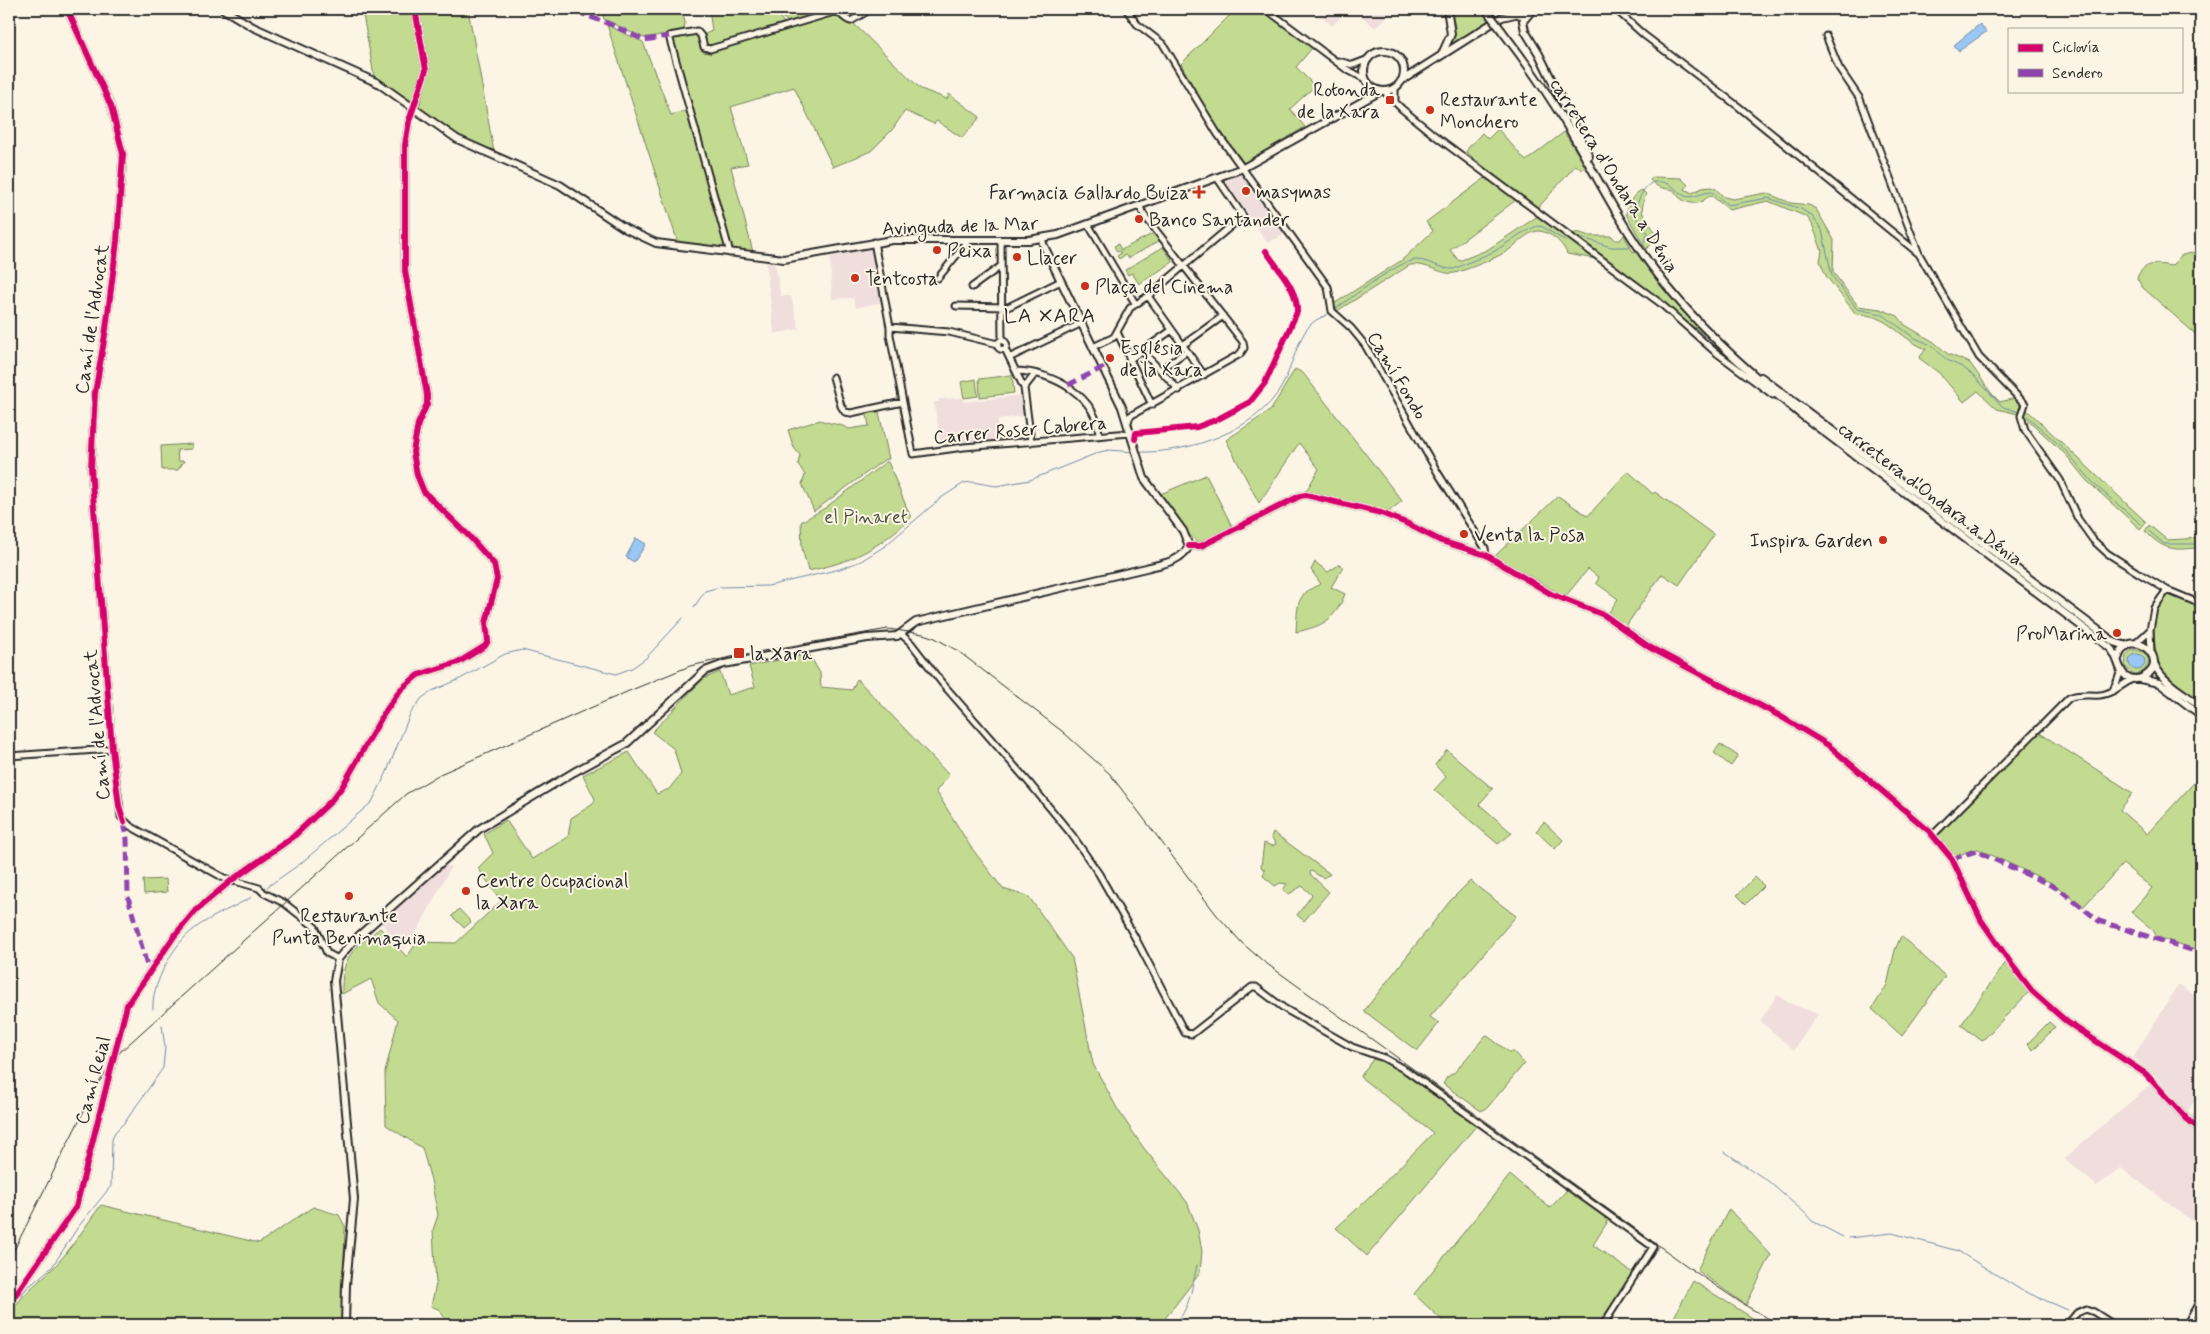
<svg xmlns="http://www.w3.org/2000/svg" width="2210" height="1334" font-family="Mynerve,sans-serif">
  <style>
    .built { fill: #f0dedd }
    .green { fill: #c2db91; stroke: #76835e }
    .water { fill: #9ac7f4; stroke: #6e89a4 }
    .lines { fill: none; stroke-linecap: round; stroke-linejoin: round }
    .stream { stroke: #6e89a4; stroke-width: 1 }
    .minor-casing { stroke: #2b2b2b; stroke-width: 9 }
    .major-casing { stroke: #2b2b2b; stroke-width: 10 }
    .minor { stroke: #fcf5e5; stroke-width: 5 }
    .major { stroke: #fcf5e5; stroke-width: 6 }
    .tram { stroke: #2b2b2b; stroke-width: 1 }
    .major-bridge-casing { stroke: #2b2b2b; stroke-width: 10; stroke-linecap: butt }
    .major-bridge { stroke: #fcf5e5; stroke-width: 6 }
    .quiet { stroke: #8e44ad; stroke-width: 5; stroke-dasharray: 10 5; stroke-linecap: butt }
    .cycleway-casing { stroke: #fcf5e5; stroke-width: 9 }
    .cycleway { stroke: #d6006c; stroke-width: 6 }
    .poi-dot { fill: #c8321e; stroke: #fcf5e5; stroke-width: 2 }
    .labels { text-anchor: middle; stroke-width: 4; stroke-linejoin: round; paint-order: stroke }
    .poi-label { font-size: 19px; fill: #2b2b2b; stroke: #fcf5e5; text-anchor: start }
    .street-label { font-size: 19px; fill: #2b2b2b; stroke: #fcf5e5 }
    .park-label { font-size: 19px; fill: #515744; stroke: #fcf5e5 }
    .quarter-label { font-size: 21px; letter-spacing: 1px; fill: #2b2b2b; stroke: #fcf5e5 }
  </style>
  <rect width="100%" height="100%" fill="#fcf5e5"/>
  <filter id="ink" filterUnits="userSpaceOnUse"><feTurbulence type="fractalNoise" baseFrequency=".02" numOctaves="2"/><feDisplacementMap in="SourceGraphic" scale="10" xChannelSelector="R" yChannelSelector="G"/><feConvolveMatrix kernelMatrix="1 2 1 2 8 2 1 2 1" color-interpolation-filters="sRGB"/></filter>
  <g filter="url(#ink)">
    <path class="built" d="M1315,9h33l-16,17z
      M1353,9h43l-21,19z
      M1244,173l42,61 -19,9 -40,-60v-3z
      M873,248l10,54 -27,6 -3,-10 -21,1 -2,-42z
      M766,263l9,1 6,32h10l8,33 -25,5z
      M1023,395l1,21 -26,3 1,21 -58,5 -7,-43h5v-3l24,-1 1,4z
      M445,865l6,2 -31,59 -16,24 -24,-28z
      M2179,984l22,16v91l-13,20 4,4 9,-13v126l-80,-60 -24,18 -33,-28 91,-77 23,20 -24,-27 -21,-17z
      M1777,995l12,8 29,11 -24,36 -34,-29z"/>
    <path class="green" d="M362,9h51l11,62 -9,30h-4l-37,-25z
      M418,9h50l26,143 -37,-17 -38,-27 9,-37z
      M601,9h81l3,14 -1,6 -10,4 -32,5 -38,-19z
      M709,9h64l12,15 -75,22 -3,-1 -2,-11 7,-3z
      M776,9h34l5,6 -25,8 -7,-5z
      M1236,9h25l52,38 -17,20 19,19 -25,23 15,18 -61,36 -34,-46 -29,-53z
      M1451,9h30l8,10 -13,12 -27,17 6,-21z
      M831,15h6l13,10 4,-1 67,65 26,10 2,-5 31,23 -18,21 -25,-17 -3,3 -29,-13 -13,19 -21,21 -38,16 -39,-80 -63,20 17,57 -17,3 22,85 -75,-9 -71,-218 36,17 28,73 20,-6 -20,-71 25,-5 8,20z
      M1498,129l28,32 38,-29 22,35 -5,3 -5,-5 -39,44 -71,-57 3,-5 13,-14 6,6z
      M1653,177l28,1 7,7 -3,4 7,4 10,-5 9,-1 5,2 8,8 9,2 33,-6 25,10 18,2 7,4 18,31 -1,32 25,34 22,3 18,7 7,9 29,17 14,12 22,9 22,31 8,8 15,-4 6,7 -3,9 -21,-5 -19,-18 -14,11 -25,-29 -20,-15 7,-9c-29,-12 -36,-34 -70,-35l-30,-38 -6,-15 2,-10 -10,-27 -5,-7 -39,-16 -39,9 -17,-14c-6,1 -6,3 -11,6 -10,4 -23,-2 -27,-12 -10,-2 -16,-1 -24,-10z
      M1485,178l31,22 -66,50 9,11 28,-11 51,-34 57,43 -28,-5c-3,-10 -17,-23 -29,-23 -12,1 -22,15 -32,21 -15,8 -35,16 -51,21 -13,3 -29,-11 -45,-8l-73,46 -5,-6 70,-45 31,-29 -7,-9z
      M1642,190l4,4c-10,27 3,22 12,44l-12,11 -20,-35c2,-9 7,-21 16,-24z
      M1577,232l13,4h22l3,4h5l4,-5 9,17 3,-1 35,47 36,39 -135,-102z
      M1154,233l5,8 -30,17 -4,-3 -6,4 -2,-3 4,-3 -2,-2 -2,1 -3,-6 4,-2 3,6z
      M1163,247l10,15 -34,22 -7,-11 -4,2 -3,-5z
      M2201,251v88l-59,-52 -5,-9c6,-16 19,-15 34,-12l11,-11z
      M1295,369l8,4 99,128 -15,12 -82,-20 14,-24 -20,-26 -40,60 -33,-63 45,-30z
      M1012,375l2,18 -34,4 -1,-18z
      M976,379l2,17 -14,2 -3,-16z
      M2025,408l121,114 -6,7 -54,-49 -20,-25 -41,-38z
      M869,412h10l10,47 -5,1 -70,51 -12,-27 3,-9 -7,-11 2,-9 -6,-7 -6,-18 32,-10c10,4 22,4 29,9l20,-3 -2,-11z
      M192,444v5l-15,1 1,11h6l-6,9h-16l-1,-24z
      M886,462h2l23,56c-36,32 -56,43 -103,53l-6,-23 -1,-26 24,-14z
      M1628,471l25,23 2,-2 59,43 -35,50 -17,-11 -36,52 -19,-11 11,-16 -22,-16 3,-5 -11,-9 -23,28 -70,-41 63,-60 30,20z
      M1206,475l26,51 -23,13 -11,3 -9,-7 -31,-40z
      M2149,525l18,15 34,-2v9c-26,4 -37,4 -56,-16z
      M1315,562l13,10 12,-8 3,4 -12,19 14,7c-11,27 -22,32 -49,38 2,-25 -2,-38 25,-48l-10,-14z
      M2169,594l32,12v95c-12,-9 -28,-17 -37,-28 -12,-15 -16,-69 5,-79z
      M2132,650c9,-1 16,3 17,13l-7,10 -8,1 -9,-7 1,-12z
      M809,654l11,19 1,14 31,3 5,-11 92,96 -13,16 34,55 33,43 26,8 43,61 21,106 25,46 25,37 44,55 11,28 4,21 -2,22 -40,52h-715l1,-4 -6,-11 -9,-4 5,-22 -3,-54 5,-15 -7,-35 -9,-32 -36,-23 -1,-53 13,-52 -19,-17 -8,-24 -29,15c-1,-37 10,-44 38,-66l27,29 10,-15 39,1 45,-42 -23,-33 15,-15 -9,-19 22,-14 26,39 36,-22 3,-19 22,-14 2,-5 -12,-24 46,-23 28,42 12,-5 12,-15 -7,-25 -22,-17 51,-53 17,-7 8,23 27,-8 -6,-21z
      M2038,732l95,61 -13,17 27,24 54,-59v176l-44,-14 -4,-7 -22,-18 21,-24 -29,-24 -40,43 -29,-23 -76,-35 -7,1 -16,7 -2,-1 -14,-19 2,-8 49,-46z
      M1720,744l18,12 -7,10 -17,-13z
      M1447,750l46,39 -14,15 33,29 -14,11 -64,-54 12,-13 -11,-12z
      M1544,822l19,18 -8,9 -19,-18z
      M1273,832l57,42 -7,4 -12,-7 -1,3 19,18 -25,29 -7,-6 15,-20 -10,-9 -13,8 -6,-4 4,-6 -7,-1 -5,3 -12,-10 2,-6 -4,-3 3,-24 8,3 4,-2 -5,-7z
      M1755,877l9,9 -18,18 -9,-9z
      M166,879l1,13 -23,2 -1,-14z
      M1470,881l46,35 -86,101 9,6 -22,28 -53,-40 86,-110z
      M459,909l12,13 -7,6 -12,-12z
      M1901,936l44,40 -43,60 -30,-27 15,-24 8,-35z
      M2006,962l23,30 -47,49 -21,-16z
      M2049,1022l6,5 -22,23 -6,-6z
      M1486,1035l23,17h5l10,12 -37,44 -6,3 -38,-27 4,-7 7,-4z
      M1373,1059c28,5 79,48 104,66l-110,131 -31,-28 34,-31 63,-64 -73,-56z
      M1510,1175l40,33 18,-19 42,29 -17,27 41,29 -34,51h-153l-33,-31z
      M101,1205l158,38 54,-36 26,8 6,11 -3,99h-333c0,-23 31,-43 46,-59 17,-18 31,-41 46,-61z
      M1729,1209l42,46 -25,50 -49,-35z
      M1693,1281l71,44h-94z"/>
    <path class="water" d="M1980,24l6,8 -27,19 -5,-6z
      M636,538l10,6 -12,18 -8,-5z
      M2129 662a8 8 0 1 1 16 0a8 8 0 1 1-16 0Z"/>
    <g class="lines">
      <path class="stream" d="M1576,239h10l25,8h18
        M1644,242l4,-9 -11,-14 -2,-8c6,-20 14,-38 37,-25 5,3 7,8 13,10 9,3 17,-4 27,-4l16,13 40,-7 33,11 11,7 10,14 10,46 25,33 25,5 31,23 18,8 16,15 15,7 11,8 30,32 16,5
        M1334,310c17,-12 64,-49 82,-50 14,0 25,10 38,9l41,-18 27,-18 15,-7 6,1 24,15
        M2027,416l39,35 30,35 45,38
        M1138,452c49,2 119,-21 144,-66 10,-18 15,-48 29,-62 6,-6 14,-7 20,-12
        M2149,531l15,13h37
        M694,607l11,-16 15,-4 48,-1 72,-17 21,-8 24,-15 56,-48 23,-15 8,-1 24,4 34,-6 70,-28 9,-2 25,2
        M267,887l33,-23 72,-62 14,-28 24,-60 12,-16 10,-7 28,-12 45,-25 17,-4 94,24 16,-6 13,-9 38,-41
        M153,1009c-1,-14 4,-25 9,-37 22,-48 48,-52 90,-75
        M1725,1152l43,29 37,32 7,8 31,16
        M1849,1238l43,-5 66,18 63,39 47,20
        M9,1310l18,-22 25,-21 26,-40 33,-41 1,-46 3,-8 10,-10 38,-54 2,-21 -3,-22
        M2080,1318l8,7
        M1174,1325c16,-15 18,-39 23,-60"/>
      <defs>
        <path id="minor" d="M67,9l44,97 12,48 -6,87 -11,88 -11,64 -4,75 21,281 9,68 9,9 94,52 35,10 5,5 20,10 31,24 12,26 11,6
          M1126,9l11,15 26,20 54,89 111,154 4,24 19,17 14,17 73,128 47,75 1,7
          M1266,9l80,60 19,10
          M1615,9l29,26 95,72 179,146
          M1826,36l13,32 21,31 59,155 60,103 46,47 -4,12 4,14 35,50 18,39 15,21 14,13 33,21 27,16 34,14
          M1338,61l15,4 13,-5
          M1384,91l18,18 32,26 226,168 54,48 59,44
          M1395,101v-14
          M1088,224l47,79
          M1001,241l1,100
          M874,242l16,85v8l23,119 51,-7 166,-14
          M730,253l-61,-217 28,-5 4,5 3,11 6,2 124,-37c8,0 10,8 17,9l20,-12
          M938,278l31,-38
          M972,287l29,-21
          M1148,296l56,79
          M956,306l52,1 53,-26
          M890,327l59,5 49,12
          M1117,332l35,73
          M997.5 345a4.5 4.5 0 1 1 9 0a4.5 4.5 0 1 1-9 0Z
          M1183,345l40,-29
          M1093,347l21,-10 16,-29 18,-12 95,-80 -25,-37
          M1005,349l19,39 7,54
          M1142,351l37,39
          M1011,357l71,-34
          M1129,360l43,-30
          M1160,370l27,-19
          M1017,371c35,1 81,25 82,65
          M833,377l8,29 4,6 6,1 52,-11
          M1024,388l11,-14
          M1128,422l2,-6 110,-62 4,-6 -1,-6 -99,-127 -4,-8
          M1189,546h12l99,-50 6,-1 75,18 25,10 35,18 45,14 65,39 53,21 45,32 131,69 48,29 101,86 23,28 29,61 31,45 20,26 35,31 79,52 41,45 14,11
          M901,634l10,9 31,40 89,102 41,50 27,39 38,67 48,92 7,1 60,-47h4l29,22 67,38 32,11 23,13 246,176 -50,78
          M2135,644l15,-14
          M2151,652l-1,-22 4,-22 13,-18
          M2114,688l3,-6 4,-12
          M9,756l103,-7
          M1933,835l136,-137c10,-5 21,-2 31,-3 12,-1 23,-11 32,-16
          M9,1304l67,-97 51,-202 48,-70 21,-25 36,-30 61,-43 37,-35 12,-15 41,-72 18,-26 17,-14 41,-13 26,-16 3,-5 -2,-18 11,-44 -3,-15 -25,-28 -45,-44 -7,-17 -4,-23 5,-28 9,-20v-9l-22,-124v-126l4,-24 17,-51 -11,-61
          M2067,1325l10,-12 9,-4 8,3 20,13
          M2186,1325l15,-26"/>
        <path id="major" d="M223,9l30,18 125,56 79,56 103,46 66,44 30,14 128,16 108,-19h137l29,-5 185,-67 138,-77
          M1510,9l10,6 8,-2
          M1533,9l-10,12 2,10 14,23 50,102
          M1502,31c23,30 45,61 64,93 28,47 52,96 84,140 41,57 95,105 149,149l310,234c11,10 8,23 17,29 6,4 13,4 19,0 28,-16 -17,-54 -27,-17
          M1364 71a20 20 0 1 1 40 0a20 20 0 1 1-40 0Z
          M1442,54l9,-20 -4,-25
          M1401,81l101,-64 13,-3
          M1761,377l353,265 13,4
          M2154,663c7,19 31,31 47,43
          M2140,679l19,4 42,32
          M345,1325l1,-40 8,-86 -20,-218 4,-22 15,-18 126,-112 95,-57 52,-28 79,-73 19,-7 71,-13 72,-13 30,-2 19,-14 230,-54c15,-4 35,-6 43,-22l-6,-15 -39,-53 -22,-71 -79,-163 -1,-6"/>
      </defs>
      <use href="#minor" class="minor-casing"/>
      <use href="#major" class="major-casing"/>
      <use href="#minor" class="minor"/>
      <use href="#major" class="major"/>
      <path class="tram" d="M9,1260l88,-175 24,-34 285,-257 34,-20 189,-83 61,-25 50,-11 148,-26 35,5 12,4 23,13 105,81 47,42 106,140 26,29 21,18 431,310 49,33 37,21"/>
      <defs>
        <path id="major-bridge" d="M1487,11l15,20"/>
      </defs>
      <use href="#major-bridge" class="major-bridge-casing"/>
      <use href="#major-bridge" class="major-bridge"/>
      <path class="quiet" d="M578,9l5,5 29,11 32,15 25,-4
        M1068,385l36,-18
        M124,822l3,17 1,58 21,76
        M1952,859l24,-8 83,38 40,32 102,32"/>
      <defs>
        <path id="cycleway" d="M67,9l44,97 12,48 -6,87 -11,88 -11,64 -4,75 21,281 7,57 5,16
          M1135,439l1,-6 61,-6 21,-8 32,-17 15,-19 32,-71c1,-23 -19,-42 -31,-61
          M1189,546h12l99,-50 6,-1 75,18 25,10 35,18 45,14 65,39 53,21 45,32 131,69 48,29 101,86 23,28 29,61 31,45 20,26 35,31 79,52 41,45 14,11
          M9,1304l67,-97 51,-202 48,-70 21,-25 36,-30 61,-43 37,-35 12,-15 41,-72 18,-26 17,-14 41,-13 26,-16 3,-5 -2,-18 11,-44 -3,-15 -25,-28 -45,-44 -7,-17 -4,-23 5,-28 9,-20v-9l-22,-124v-126l4,-24 17,-51 -11,-61"/>
      </defs>
      <use href="#cycleway" class="cycleway-casing"/>
      <use href="#cycleway" class="cycleway"/>
    </g>
  </g>
  <g class="poi-dot">
    <rect x="1385" y="95" width="10" height="10" rx="2.5"/>
    <circle cx="1430" cy="110" r="5"/>
    <circle cx="1246" cy="191" r="5"/>
    <path d="M1196.5 184.5h5v5h5v5h-5v5h-5v-5h-5v-5h5z"/>
    <circle cx="1139" cy="219" r="5"/>
    <circle cx="937" cy="250" r="5"/>
    <circle cx="1017" cy="257" r="5"/>
    <circle cx="855" cy="278" r="5"/>
    <circle cx="1085" cy="286" r="5"/>
    <circle cx="1110" cy="358" r="5"/>
    <circle cx="1464" cy="534" r="5"/>
    <circle cx="1883" cy="540" r="5"/>
    <circle cx="2117" cy="633" r="5"/>
    <rect x="733" y="647" width="12" height="12" rx="2.5"/>
    <circle cx="466" cy="891" r="5"/>
    <circle cx="349" cy="896" r="5"/>
  </g>
  <g class="labels">
    <g class="poi-label">
      <text x="1380" y="96" text-anchor="end">Rotonda<tspan x="1380" dy="22">de la Xara</tspan></text>
      <text x="1440" y="106">Restaurante<tspan x="1440" dy="22">Monchero</tspan></text>
      <text x="1256" y="198">masymas</text>
      <text x="1189" y="199" text-anchor="end">Farmacia Gallardo Buiza</text>
      <text x="1149" y="226">Banco Santander</text>
      <text x="947" y="257">Peixa</text>
      <text x="1027" y="264">Llacer</text>
      <text x="865" y="285">Tentcosta</text>
      <text x="1095" y="293">Plaça del Cinema</text>
      <text x="1120" y="354">Església<tspan x="1120" dy="22">de la Xara</tspan></text>
      <text x="1474" y="541">Venta la Posa</text>
      <text x="1873" y="547" text-anchor="end">Inspira Garden</text>
      <text x="2107" y="640" text-anchor="end">ProMarina</text>
      <text x="750" y="660">la Xara</text>
      <text x="476" y="887">Centre Ocupacional<tspan x="476" dy="22">la Xara</tspan></text>
      <text x="349" y="922" text-anchor="middle">Restaurante<tspan x="349" dy="22">Punta Benimaquia</tspan></text>
    </g>
    <g class="street-label">
      <text transform="translate(1615 175) rotate(58)" y="7">carretera d'Ondara a Dénia</text>
      <text transform="translate(960 225) rotate(-2)" y="7">Avinguda de la Mar</text>
      <text transform="translate(91 319) rotate(-82)" y="7">Camí de l'Advocat</text>
      <text transform="translate(1398 375) rotate(59)" y="7">Camí Fondo</text>
      <text transform="translate(1020 429) rotate(-5)" y="7">Carrer Roser Cabrera</text>
      <text transform="translate(1931 493) rotate(37)" y="7">carretera d'Ondara a Dénia</text>
      <text transform="translate(96 725) rotate(-95)" y="7">Camí de l'Advocat</text>
      <text transform="translate(92 1080) rotate(-75)" y="7">Camí Reial</text>
    </g>
    <g class="park-label">
      <text x="866" y="523">el Pinaret</text>
    </g>
    <g class="quarter-label">
      <text x="1050" y="322">LA XARA</text>
    </g>
  </g>
  <rect width="2210" height="1334" fill="none" stroke="#fcf5e5" stroke-width="30"/>
  <rect x="15" y="15" width="2180" height="1304" fill="none" stroke="#2b2b2b" stroke-width="2" filter="url(#ink)"/>
  <rect x="2008" y="28" width="175" height="65" fill="#fcf5e5" stroke="#a8a49b"/>
  <rect x="2018" y="44" width="25" height="8" fill="#d6006c" stroke="#a8a49b"/>
  <text x="2052" y="52" font-size="15" fill="#2b2b2b">Ciclovía</text>
  <rect x="2018" y="69" width="25" height="8" fill="#8e44ad" stroke="#a8a49b"/>
  <text x="2052" y="78" font-size="15" fill="#2b2b2b">Sendero</text>
</svg>
